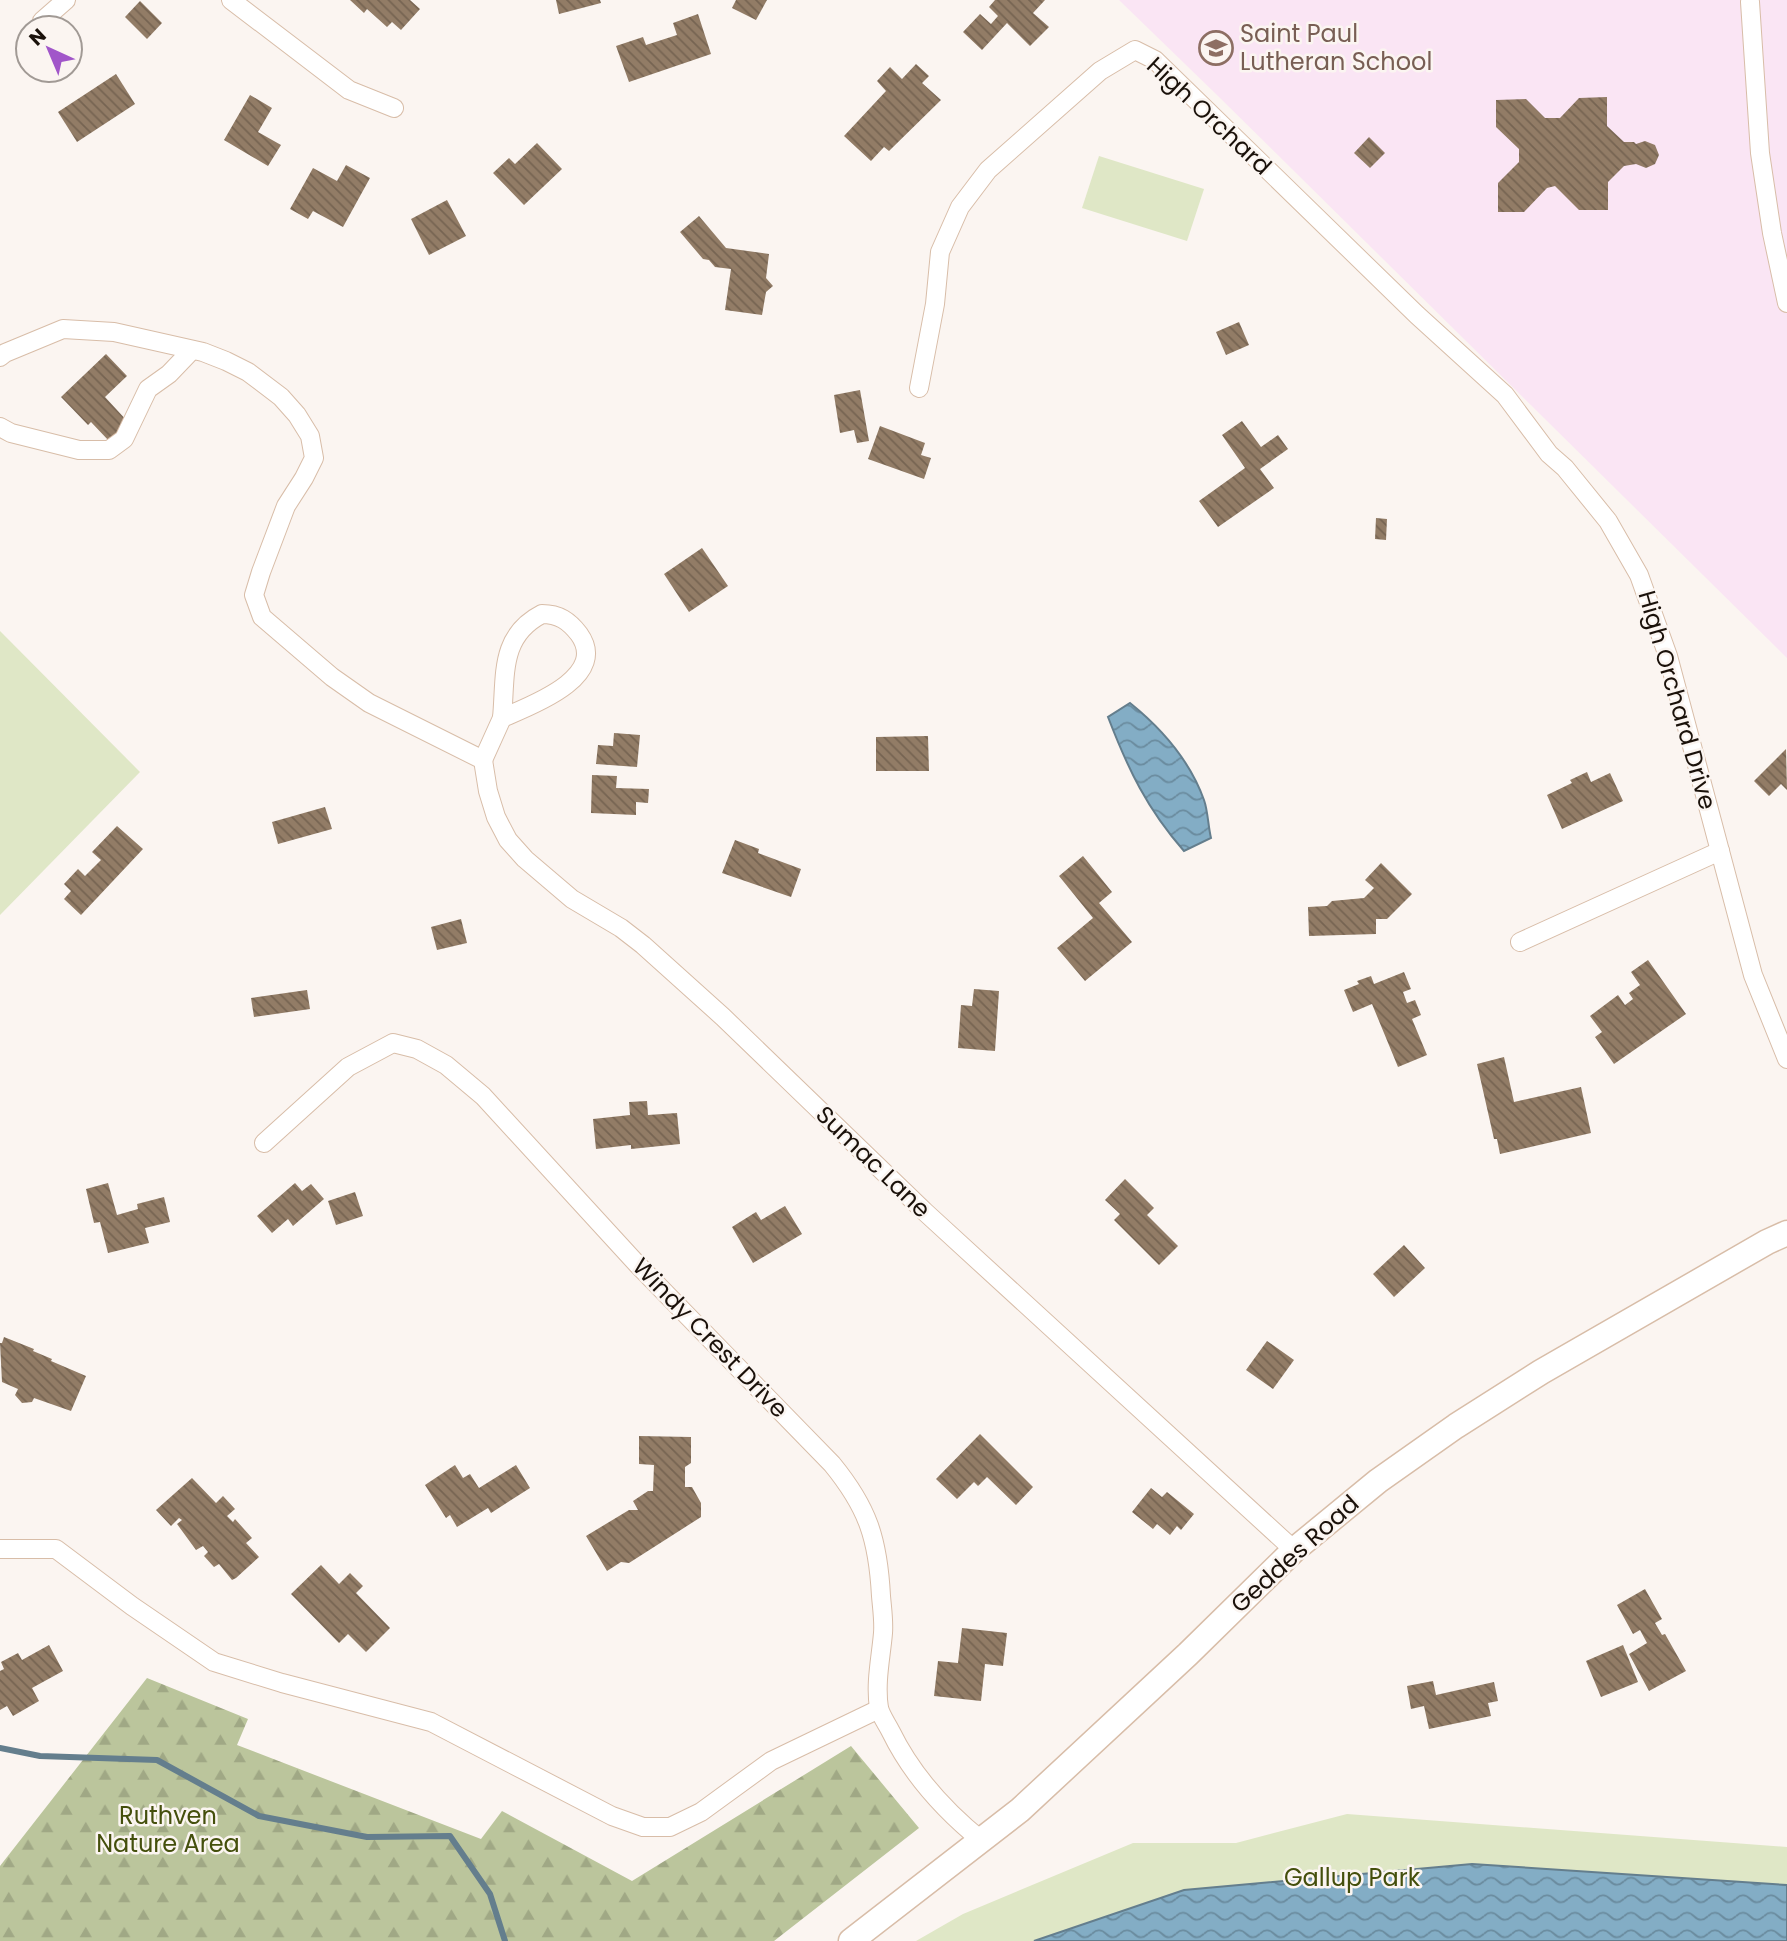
<svg xmlns="http://www.w3.org/2000/svg" width="1787" height="1941" viewBox="0 0 1787 1941" font-family="Poppins,sans-serif">
	<style>
		.education { fill: #fae5f4 }
		.green { fill: #dfe7c6 }
		.forest { fill: url(#forest-firs) }
		.water { fill: url(#water-waves); stroke: #647e8d; stroke-width: 2 }
		.lines { fill: none; stroke-linecap: round; stroke-linejoin: round }
		.stream { stroke: #647e8d; stroke-width: 6 }
		.building { fill: url(#building-back-hatch) }
		.street-casing { stroke: #d8bda8; stroke-width: 20 }
		.secondary-casing { stroke: #d8bda8; stroke-width: 27 }
		.street { stroke: #fff; stroke-width: 18 }
		.secondary { stroke: #fff; stroke-width: 24 }
		.labels { text-anchor: middle; stroke-width: 5; stroke-linejoin: round; paint-order: stroke }
		.education-label { font-size: 24px; fill: #785e54; stroke: #fbf5f1; text-anchor: start }
		.street-label { font-size: 24px; fill: #1a110a; stroke: #fbf5f1 }
		.park-label { font-size: 24px; fill: #444f0c; stroke: #fbf5f1 }
	</style>
	<defs>
		<pattern id="forest-firs" width="22" height="20" patternUnits="userSpaceOnUse" patternTransform="scale(1.75)"><rect width="22" height="20" fill="#bbc59c"/><path d="M5 1l3.5 6h-7zM16 11l3.5 6h-7z" fill="#a0a885"/></pattern>
		<pattern id="water-waves" width="16" height="10" patternUnits="userSpaceOnUse" patternTransform="scale(1.75)"><rect width="16" height="10" fill="#83adc5"/><path d="M0 5q4-4 8 0t8 0" fill="none" stroke="#6a8b9e"/></pattern>
		<pattern id="building-back-hatch" width="6" height="6" patternUnits="userSpaceOnUse" patternTransform="scale(1.75)"><rect width="6" height="6" fill="#927c66"/><path d="M-1 5l2 2M0 0l6 6M5-1l2 2" fill="none" stroke="#766452"/></pattern>
	</defs>
	<rect width="100%" height="100%" fill="#fbf5f1"/>
	<!-- education -->
	<path class="education" d="M 1119,0 L 1787,0 L 1787,658 L 1218,96 Z"/>
	<!-- green -->
	<g class="green">
		<path d="M 1099,156 L 1204,189 L 1187,241 L 1082,208 Z"/>
		<path d="M 0,631 L 140,772 L 0,915 Z"/>
		<path d="M 1347,1814 L 1787,1847 L 1787,1941 L 916,1941 L 963,1914 L 1133,1843 L 1236,1843 Z"/>
	</g>
	<!-- forest -->
	<path class="forest" d="M 147,1678 L 248,1719 L 237,1745 L 481,1839 L 502,1811 L 632,1881 L 851,1746 L 919,1828 L 774,1941 L 0,1941 L 0,1866 Z"/>
	<!-- water -->
	<g class="water">
		<path d="M 1130,703 C 1161,728 1190,761 1204,800 C 1208,811 1208,826 1211,838 L 1184,851 C 1147,809 1128,769 1108,717 Z"/>
		<path d="M 1472,1864 L 1787,1885 L 1787,1941 L 1034,1941 L 1184,1890 Z"/>
	</g>
	<g class="lines">
		<!-- stream -->
		<path class="stream" d="M 0,1748 L 40,1756 L 157,1760 L 259,1816 L 367,1837 L 450,1836 L 490,1894 L 505,1941"/>
	</g>
	<!-- building -->
	<g class="building">
		<path d="M 350,0 L 410,0 L 420,9 L 401,30 L 392,22 L 387,27 L 367,9 L 364,13 Z"/>
		<path d="M 556,0 L 600,0 L 601,3 L 559,14 Z"/>
		<path d="M 736,0 L 767,0 L 756,20 L 732,8 Z"/>
		<path d="M 995,0 L 1045,0 L 1033,13 L 1049,27 L 1030,46 L 1007,23 L 982,50 L 963,32 L 980,14 L 991,24 L 998,16 L 989,7 Z"/>
		<path d="M 140,1 L 162,23 L 147,39 L 125,17 Z"/>
		<path d="M 698,14 L 711,54 L 629,82 L 616,46 L 643,37 L 646,45 L 677,35 L 673,23 Z"/>
		<path d="M 916,64 L 929,76 L 922,83 L 941,100 L 889,151 L 884,147 L 871,161 L 844,136 L 886,91 L 877,81 L 890,67 L 902,79 Z"/>
		<path d="M 116,74 L 135,104 L 77,142 L 58,112 Z"/>
		<path d="M 250,95 L 272,108 L 258,132 L 281,145 L 268,166 L 224,140 Z"/>
		<path d="M 1607,97 L 1607,126 L 1624,142 L 1634,142 L 1636,144 L 1645,141 L 1655,145 L 1659,155 L 1655,164 L 1646,168 L 1636,164 L 1624,166 L 1608,182 L 1608,210 L 1579,210 L 1555,186 L 1547,188 L 1524,212 L 1498,212 L 1498,183 L 1519,162 L 1519,149 L 1496,127 L 1496,100 L 1526,99 L 1545,118 L 1560,118 L 1579,98 Z"/>
		<path d="M 1369,137 L 1385,153 L 1370,168 L 1354,153 Z"/>
		<path d="M 537,143 L 562,169 L 524,205 L 493,173 L 509,158 L 515,164 Z"/>
		<path d="M 346,165 L 370,178 L 343,227 L 313,211 L 308,219 L 290,209 L 313,168 L 337,181 Z"/>
		<path d="M 447,200 L 466,236 L 429,255 L 411,219 Z"/>
		<path d="M 699,216 L 726,248 L 769,254 L 766,278 L 773,286 L 766,292 L 762,315 L 725,310 L 731,269 L 715,267 L 709,260 L 703,259 L 680,232 Z"/>
		<path d="M 1239,322 L 1249,345 L 1226,355 L 1216,332 Z"/>
		<path d="M 106,354 L 127,376 L 105,397 L 129,423 L 109,441 L 91,422 L 88,425 L 61,397 Z"/>
		<path d="M 860,390 L 869,441 L 857,443 L 854,430 L 840,433 L 834,395 Z"/>
		<path d="M 1242,421 L 1261,447 L 1278,435 L 1288,449 L 1260,469 L 1274,488 L 1218,527 L 1199,501 L 1245,468 L 1222,435 Z"/>
		<path d="M 880,426 L 925,443 L 921,455 L 931,458 L 924,479 L 868,459 Z"/>
		<path d="M 1376,518 L 1387,519 L 1386,540 L 1375,539 Z"/>
		<path d="M 702,548 L 728,586 L 689,612 L 664,574 Z"/>
		<path d="M 614,733 L 640,735 L 637,767 L 596,764 L 598,745 L 613,746 Z"/>
		<path d="M 928,736 L 929,771 L 876,771 L 876,737 Z"/>
		<path d="M 1786,749 L 1787,790 L 1781,784 L 1769,796 L 1754,781 Z"/>
		<path d="M 1587,772 L 1591,782 L 1610,773 L 1623,801 L 1562,829 L 1547,795 L 1572,783 L 1570,780 Z"/>
		<path d="M 592,775 L 617,776 L 616,788 L 649,789 L 648,803 L 636,802 L 636,815 L 591,813 Z"/>
		<path d="M 325,807 L 332,829 L 278,844 L 272,822 Z"/>
		<path d="M 117,826 L 143,849 L 81,915 L 64,899 L 71,891 L 64,884 L 78,869 L 85,876 L 101,860 L 92,852 Z"/>
		<path d="M 735,840 L 759,849 L 758,853 L 801,869 L 791,897 L 722,873 Z"/>
		<path d="M 1083,856 L 1112,892 L 1099,903 L 1132,942 L 1085,981 L 1057,948 L 1093,918 L 1059,876 Z"/>
		<path d="M 1381,863 L 1412,894 L 1387,919 L 1376,919 L 1376,934 L 1309,936 L 1308,907 L 1327,906 L 1332,901 L 1364,898 L 1374,888 L 1365,880 Z"/>
		<path d="M 461,919 L 467,943 L 437,950 L 431,927 Z"/>
		<path d="M 1648,960 L 1686,1014 L 1614,1064 L 1595,1037 L 1602,1032 L 1590,1016 L 1618,995 L 1625,1005 L 1633,999 L 1629,993 L 1640,985 L 1631,972 Z"/>
		<path d="M 1404,972 L 1411,989 L 1403,992 L 1407,1003 L 1415,1000 L 1421,1015 L 1412,1019 L 1427,1055 L 1398,1067 L 1372,1004 L 1353,1012 L 1344,990 L 1359,984 L 1357,981 L 1371,976 L 1374,984 Z"/>
		<path d="M 974,989 L 999,991 L 995,1051 L 958,1048 L 961,1005 L 972,1006 Z"/>
		<path d="M 307,990 L 310,1009 L 254,1017 L 251,998 Z"/>
		<path d="M 1504,1057 L 1514,1102 L 1581,1087 L 1591,1133 L 1500,1154 L 1497,1139 L 1494,1139 L 1477,1064 Z"/>
		<path d="M 647,1101 L 648,1115 L 677,1113 L 680,1144 L 631,1149 L 631,1145 L 596,1149 L 593,1119 L 630,1115 L 629,1102 Z"/>
		<path d="M 1125,1179 L 1154,1208 L 1147,1215 L 1178,1246 L 1159,1265 L 1114,1220 L 1120,1214 L 1105,1200 Z"/>
		<path d="M 108,1183 L 117,1215 L 138,1209 L 137,1204 L 164,1197 L 170,1222 L 145,1228 L 149,1243 L 108,1253 L 100,1222 L 94,1223 L 86,1189 Z"/>
		<path d="M 295,1183 L 302,1191 L 311,1184 L 324,1199 L 293,1226 L 288,1219 L 272,1233 L 257,1216 Z"/>
		<path d="M 355,1192 L 363,1216 L 336,1225 L 328,1201 Z"/>
		<path d="M 785,1206 L 802,1234 L 753,1263 L 732,1227 L 756,1212 L 761,1220 Z"/>
		<path d="M 1404,1245 L 1425,1268 L 1394,1297 L 1373,1274 Z"/>
		<path d="M 4,1337 L 34,1349 L 33,1351 L 52,1359 L 51,1361 L 86,1376 L 71,1411 L 34,1398 L 32,1402 L 22,1403 L 15,1395 L 18,1389 L 2,1382 L 0,1343 L 2,1343 Z"/>
		<path d="M 1267,1341 L 1294,1360 L 1273,1389 L 1246,1370 Z"/>
		<path d="M 980,1434 L 1033,1487 L 1016,1505 L 987,1477 L 978,1486 L 974,1482 L 957,1499 L 936,1479 Z"/>
		<path d="M 639,1436 L 691,1437 L 691,1463 L 685,1467 L 685,1487 L 692,1487 L 701,1503 L 701,1517 L 629,1563 L 621,1562 L 607,1571 L 586,1536 L 629,1510 L 638,1510 L 633,1501 L 648,1491 L 653,1491 L 654,1465 L 639,1464 Z"/>
		<path d="M 455,1465 L 463,1478 L 470,1474 L 479,1488 L 516,1465 L 530,1488 L 491,1513 L 488,1508 L 457,1527 L 450,1515 L 446,1518 L 425,1485 Z"/>
		<path d="M 192,1478 L 216,1503 L 223,1496 L 235,1509 L 227,1516 L 233,1522 L 235,1519 L 252,1538 L 246,1543 L 259,1557 L 236,1578 L 232,1580 L 219,1564 L 214,1567 L 204,1556 L 208,1552 L 203,1546 L 196,1550 L 177,1524 L 182,1520 L 179,1518 L 171,1526 L 156,1510 Z"/>
		<path d="M 1151,1488 L 1162,1497 L 1167,1492 L 1194,1514 L 1181,1530 L 1177,1526 L 1170,1535 L 1157,1524 L 1153,1529 L 1132,1512 Z"/>
		<path d="M 321,1565 L 339,1584 L 350,1573 L 363,1586 L 356,1593 L 390,1628 L 366,1652 L 348,1634 L 339,1643 L 291,1594 Z"/>
		<path d="M 1645,1589 L 1662,1619 L 1655,1623 L 1662,1635 L 1665,1634 L 1686,1671 L 1649,1691 L 1629,1654 L 1647,1643 L 1640,1630 L 1633,1634 L 1617,1605 Z"/>
		<path d="M 962,1628 L 1007,1633 L 1003,1666 L 985,1664 L 981,1701 L 934,1696 L 938,1661 L 958,1663 Z"/>
		<path d="M 49,1645 L 63,1671 L 32,1688 L 39,1701 L 13,1716 L 7,1706 L 0,1710 L 0,1671 L 4,1669 L 1,1662 L 18,1653 L 22,1660 Z"/>
		<path d="M 1623,1645 L 1638,1682 L 1601,1697 L 1586,1661 Z"/>
		<path d="M 1433,1681 L 1436,1695 L 1494,1682 L 1498,1701 L 1488,1703 L 1491,1716 L 1429,1729 L 1424,1706 L 1411,1709 L 1407,1686 Z"/>
	</g>
	<g class="lines">
		<!-- street casing -->
		<g class="street-casing">
			<g id="street">
				<path d="M 231,0 L 349,90 L 394,108"/>
				<path d="M 1750,2 L 1760,153 L 1772,233 L 1787,303"/>
				<path d="M 42,21 L 66,0"/>
				<path d="M 0,357 L 5,353 L 63,329 L 114,332 L 203,352 L 226,361 L 248,372 L 281,397 L 297,415 L 310,436 L 314,458 L 304,478 L 286,506 L 261,572 L 254,595 L 262,617 L 332,677 L 369,703 L 483,760 L 488,791 L 496,817 L 508,840 L 525,859 L 572,899 L 621,928 L 643,945 L 723,1017 L 924,1211 L 1294,1550"/>
				<path d="M 919,388 L 935,304 L 940,252 L 960,207 L 988,170 L 1100,71 L 1135,50 L 1155,60 L 1417,315 L 1505,395 L 1549,454 L 1565,468 L 1608,521 L 1639,575 L 1668,656 L 1753,975 L 1787,1059"/>
				<path d="M 0,427 L 11,433 L 79,450 L 109,450 L 124,439 L 148,389 L 169,374 L 192,350"/>
				<path d="M 542,614 C 559,614 569,621 579,634 C 610,677 530,706 502,718 C 506,676 499,636 542,614 Z"/>
				<path d="M 483,760 L 502,718"/>
				<path d="M 1520,942 L 1720,851"/>
				<path d="M 264,1143 L 348,1067 L 393,1043 L 417,1049 L 446,1065 L 483,1096 L 637,1264 L 832,1464 C 868,1508 878,1539 881,1596 C 882,1608 884,1621 883,1633 C 881,1657 875,1683 879,1708 C 881,1716 887,1724 891,1732 C 912,1775 945,1811 982,1841"/>
				<path d="M 0,1549 L 56,1549 L 132,1606 L 214,1662 L 282,1683 L 431,1722 L 612,1816 L 643,1827 L 670,1827 L 701,1812 L 771,1761 L 879,1709"/>
			</g>
		</g>
		<!-- secondary casing -->
		<g class="secondary-casing">
			<path id="secondary" d="M 851,1941 L 1020,1810 L 1188,1654 L 1294,1550 L 1378,1481 L 1456,1426 L 1541,1372 L 1767,1242 L 1787,1233"/>
		</g>
		<!-- street -->
		<use href="#street" class="street"/>
		<!-- secondary -->
		<use href="#secondary" class="secondary"/>
	</g>
	<!-- icons -->
	<defs>
		<g id="school-ring" transform="scale(1.75)"><circle r="9.5" fill="#fbf5f1" stroke="#8d6e63" stroke-width="1.5"/><path d="M0-5L7-2L0 1L-7-2ZM-4 1L0 2.5L4 1V4Q0 6-4 4Z" fill="#8d6e63"/></g>
	</defs>
	<g fill-rule="evenodd">
		<use href="#school-ring" x="1216" y="48"/>
	</g>
	<g class="labels">
		<!-- education labels -->
		<g class="education-label">
			<text x="1240" y="42">Saint Paul<tspan x="1240" dy="28">Lutheran School</tspan></text>
		</g>
		<!-- street labels -->
		<g class="street-label">
			<text transform="translate(1209 116) rotate(43)" y="8">High Orchard</text>
			<text transform="translate(1677 700) rotate(74)" y="8">High Orchard Drive</text>
			<text transform="translate(873 1162) rotate(44)" y="8">Sumac Lane</text>
			<text transform="translate(710 1338) rotate(46)" y="8">Windy Crest Drive</text>
			<text transform="translate(1295 1554) rotate(-42)" y="8">Geddes Road</text>
		</g>
		<!-- park labels -->
		<g class="park-label">
			<text x="168" y="1824">Ruthven<tspan x="168" dy="28">Nature Area</tspan></text>
			<text x="1352" y="1886">Gallup Park</text>
		</g>
	</g>
	<!-- north arrow -->
	<g transform="translate(49 49) rotate(316)"><circle r="33" fill="#fbf5f1" stroke="#a19a95" stroke-width="2"/>
	<path d="M0-5L12 26L0 18L-12 26Z" fill="#a156c9"/>
	<text y="-10" font-size="19" font-weight="bold" text-anchor="middle" fill="#1a110a">N</text>
	</g>
</svg>
